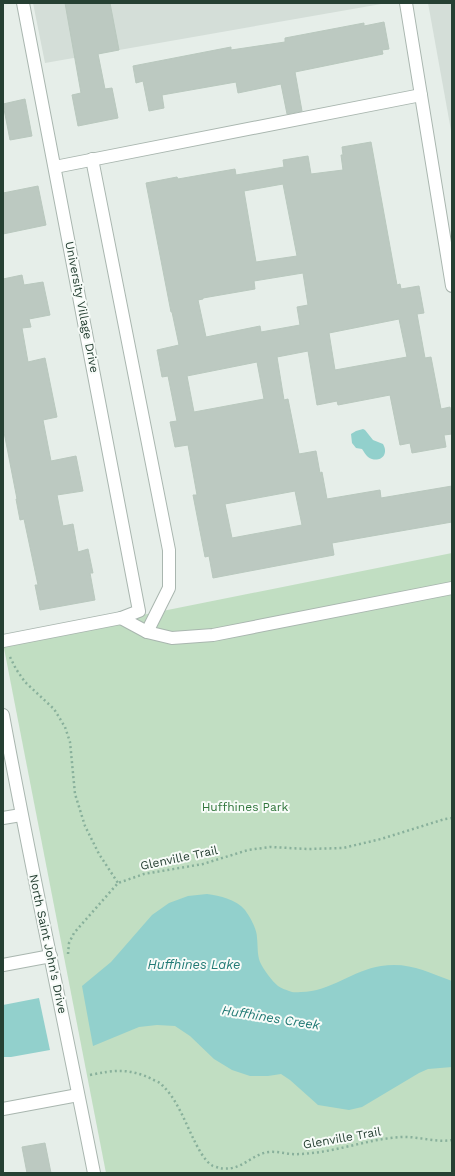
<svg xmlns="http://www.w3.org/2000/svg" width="455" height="1176" viewBox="0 0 455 1176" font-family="'Work Sans',sans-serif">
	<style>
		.built { fill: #d4ded8 }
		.green { fill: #c1dec2 }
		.water { fill: #92d0cc }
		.building { fill: #bcc9c1; stroke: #b9c8be; fill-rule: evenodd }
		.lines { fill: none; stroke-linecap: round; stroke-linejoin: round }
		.lane-casing { stroke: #a9b6af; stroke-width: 14 }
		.street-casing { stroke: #a9b6af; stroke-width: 14 }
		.path { stroke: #88b09b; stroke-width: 2.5; stroke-dasharray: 2 3; stroke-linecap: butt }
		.lane { stroke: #fff; stroke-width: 12 }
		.street { stroke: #fff; stroke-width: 12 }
		.labels { text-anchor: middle; stroke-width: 4; stroke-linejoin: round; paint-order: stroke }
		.street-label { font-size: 12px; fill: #264033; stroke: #f7fbf8 }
		.park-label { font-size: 12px; fill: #31763c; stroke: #f7fbf8 }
		.water-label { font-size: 13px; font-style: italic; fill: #217a75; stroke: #f7fbf8 }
	</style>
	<rect width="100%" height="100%" fill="#e6eee9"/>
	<!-- built -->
	<g class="built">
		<path d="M 33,3 L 387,3 L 45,63 Z"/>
		<path d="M 428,3 L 452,3 L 452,136 Z"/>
	</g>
	<!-- green -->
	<path class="green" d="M 452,553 L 452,1173 L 106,1173 L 3,643 Z"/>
	<!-- water -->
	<g class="water">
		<path d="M 363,429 L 365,430 L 373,440 L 383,444 C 390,456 378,464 368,457 C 365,454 364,452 362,449 L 356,448 L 352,443 L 351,434 L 356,431 Z"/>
		<path d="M 207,894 C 220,896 236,899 245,910 C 250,917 257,929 257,938 C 258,946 257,954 260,962 C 263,969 272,981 278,986 C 281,988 286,990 289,991 C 293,993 297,992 301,992 C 330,992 353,970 381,966 C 410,962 426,972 452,981 L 452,1067 L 428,1069 L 419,1073 L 362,1107 L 349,1110 L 318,1105 L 290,1080 L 281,1074 L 268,1076 L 250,1076 L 232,1070 L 214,1059 L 190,1036 L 175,1026 L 157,1025 L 139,1027 L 93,1046 L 82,986 L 111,962 L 152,915 L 169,903 L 188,896 Z"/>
		<path d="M 39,998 L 50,1050 L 11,1057 L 3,1057 L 3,1005 Z"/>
	</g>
	<!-- building -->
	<g class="building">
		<path d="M 65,3 L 110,3 L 119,50 L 98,54 L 105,89 L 112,88 L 118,118 L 78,126 L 72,95 L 81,93 Z"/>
		<path d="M 384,22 L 389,49 L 382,50 L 383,54 L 295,72 L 302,111 L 287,114 L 281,84 L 238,93 L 236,82 L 162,95 L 164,108 L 149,111 L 143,81 L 136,83 L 133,66 L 231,47 L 231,50 L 285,42 L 285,38 L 364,23 L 364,26 Z"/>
		<path d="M 25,99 L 32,136 L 10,140 L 3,104 Z"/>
		<path d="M 371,142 L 397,285 L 400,284 L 401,289 L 419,286 L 424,313 L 417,314 L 425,358 L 431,357 L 441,409 L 450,407 L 452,416 L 452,434 L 444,435 L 446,447 L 412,453 L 410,443 L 400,445 L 390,395 L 338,405 L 337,401 L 317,405 L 308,351 L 277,357 L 284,400 L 288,399 L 299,454 L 316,451 L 320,473 L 322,472 L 327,499 L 380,490 L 381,498 L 452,486 L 452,522 L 332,543 L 334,555 L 213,578 L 209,556 L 205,557 L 193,495 L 197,495 L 188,445 L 175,447 L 170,422 L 177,421 L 168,376 L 162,377 L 157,350 L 179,345 L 172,312 L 171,312 L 146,183 L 177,177 L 178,179 L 235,169 L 236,175 L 284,167 L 283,160 L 308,156 L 311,174 L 343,170 L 341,155 L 343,155 L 342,147 ZM 283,184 L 297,256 L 256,262 L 244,191 ZM 303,273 L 308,305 L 297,307 L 300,325 L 261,332 L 260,326 L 206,337 L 198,300 L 203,299 L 203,298 L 255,289 L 254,281 ZM 399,319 L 407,357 L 335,370 L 329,333 ZM 257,362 L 264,399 L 194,412 L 187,376 ZM 295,491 L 302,525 L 232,538 L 225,504 Z"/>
		<path d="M 38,186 L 46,225 L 3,234 L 3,193 Z"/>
		<path d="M 22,275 L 24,285 L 43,282 L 50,315 L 29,319 L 31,327 L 22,328 L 28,362 L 45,358 L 57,417 L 43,420 L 51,461 L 76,456 L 83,491 L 57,495 L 63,526 L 73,524 L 78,552 L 88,549 L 93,573 L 90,573 L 95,600 L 40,610 L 35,585 L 38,585 L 24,519 L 20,520 L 16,499 L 17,499 L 3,427 L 3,279 Z"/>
		<path d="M 45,1143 L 51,1173 L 27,1173 L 22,1147 Z"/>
	</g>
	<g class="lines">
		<!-- lane casing -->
		<g class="lane-casing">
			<g id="lane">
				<path d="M 406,3 L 452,286"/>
				<path d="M 92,159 L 169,550 L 169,588 L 147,632"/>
				<path d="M 55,167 L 421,95"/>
				<path d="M 121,618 L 147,632 L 172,638 L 213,635 L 452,588"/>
				<path d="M 3,965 L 51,956"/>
				<path d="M 3,1109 L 78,1095"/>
			</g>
		</g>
		<!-- street casing -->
		<g class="street-casing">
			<g id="street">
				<path d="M 3,641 L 121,618 L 139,611 L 23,3"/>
				<path d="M 3,715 C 31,868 64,1020 94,1173"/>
				<path d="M 3,818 L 21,815"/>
			</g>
		</g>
		<!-- path -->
		<g class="path">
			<path d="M 10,657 L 16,669 L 25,682 L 54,709 L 65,727 L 70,742 L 75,794 L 85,826 L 99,854 L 118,883"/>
			<path d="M 68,954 L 69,943 L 74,933 L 118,883 L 144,874 L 203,864 L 248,850 L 270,847 L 308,849 L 343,848 L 381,839 L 445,819 L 452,818"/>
			<path d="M 90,1075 C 114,1070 129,1068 152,1079 C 155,1081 160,1082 162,1085 C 177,1099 185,1122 194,1140 C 198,1148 205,1162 213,1166 C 240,1176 249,1154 269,1152 C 279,1151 289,1155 299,1154 C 334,1153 367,1139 401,1137 C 418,1136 435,1143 452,1140"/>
		</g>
		<!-- lane -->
		<use href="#lane" class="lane"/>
		<!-- street -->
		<use href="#street" class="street"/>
	</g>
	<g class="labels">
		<!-- street labels -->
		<g class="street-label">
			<text transform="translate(82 307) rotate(79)" y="4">University Village Drive</text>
			<text transform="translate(179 858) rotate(-12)" y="4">Glenville Trail</text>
			<text transform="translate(48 944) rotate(78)" y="4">North Saint John's Drive</text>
			<text transform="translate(342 1138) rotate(-10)" y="4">Glenville Trail</text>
		</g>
		<!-- park labels -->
		<g class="park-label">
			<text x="245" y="811">Huffhines Park</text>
		</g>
		<!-- water labels -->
		<g class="water-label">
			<text x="194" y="969">Huffhines Lake</text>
			<text transform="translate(271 1017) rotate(9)" y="5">Huffhines Creek</text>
		</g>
	</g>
	<!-- border -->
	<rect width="455" height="1176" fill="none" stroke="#264033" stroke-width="8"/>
</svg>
